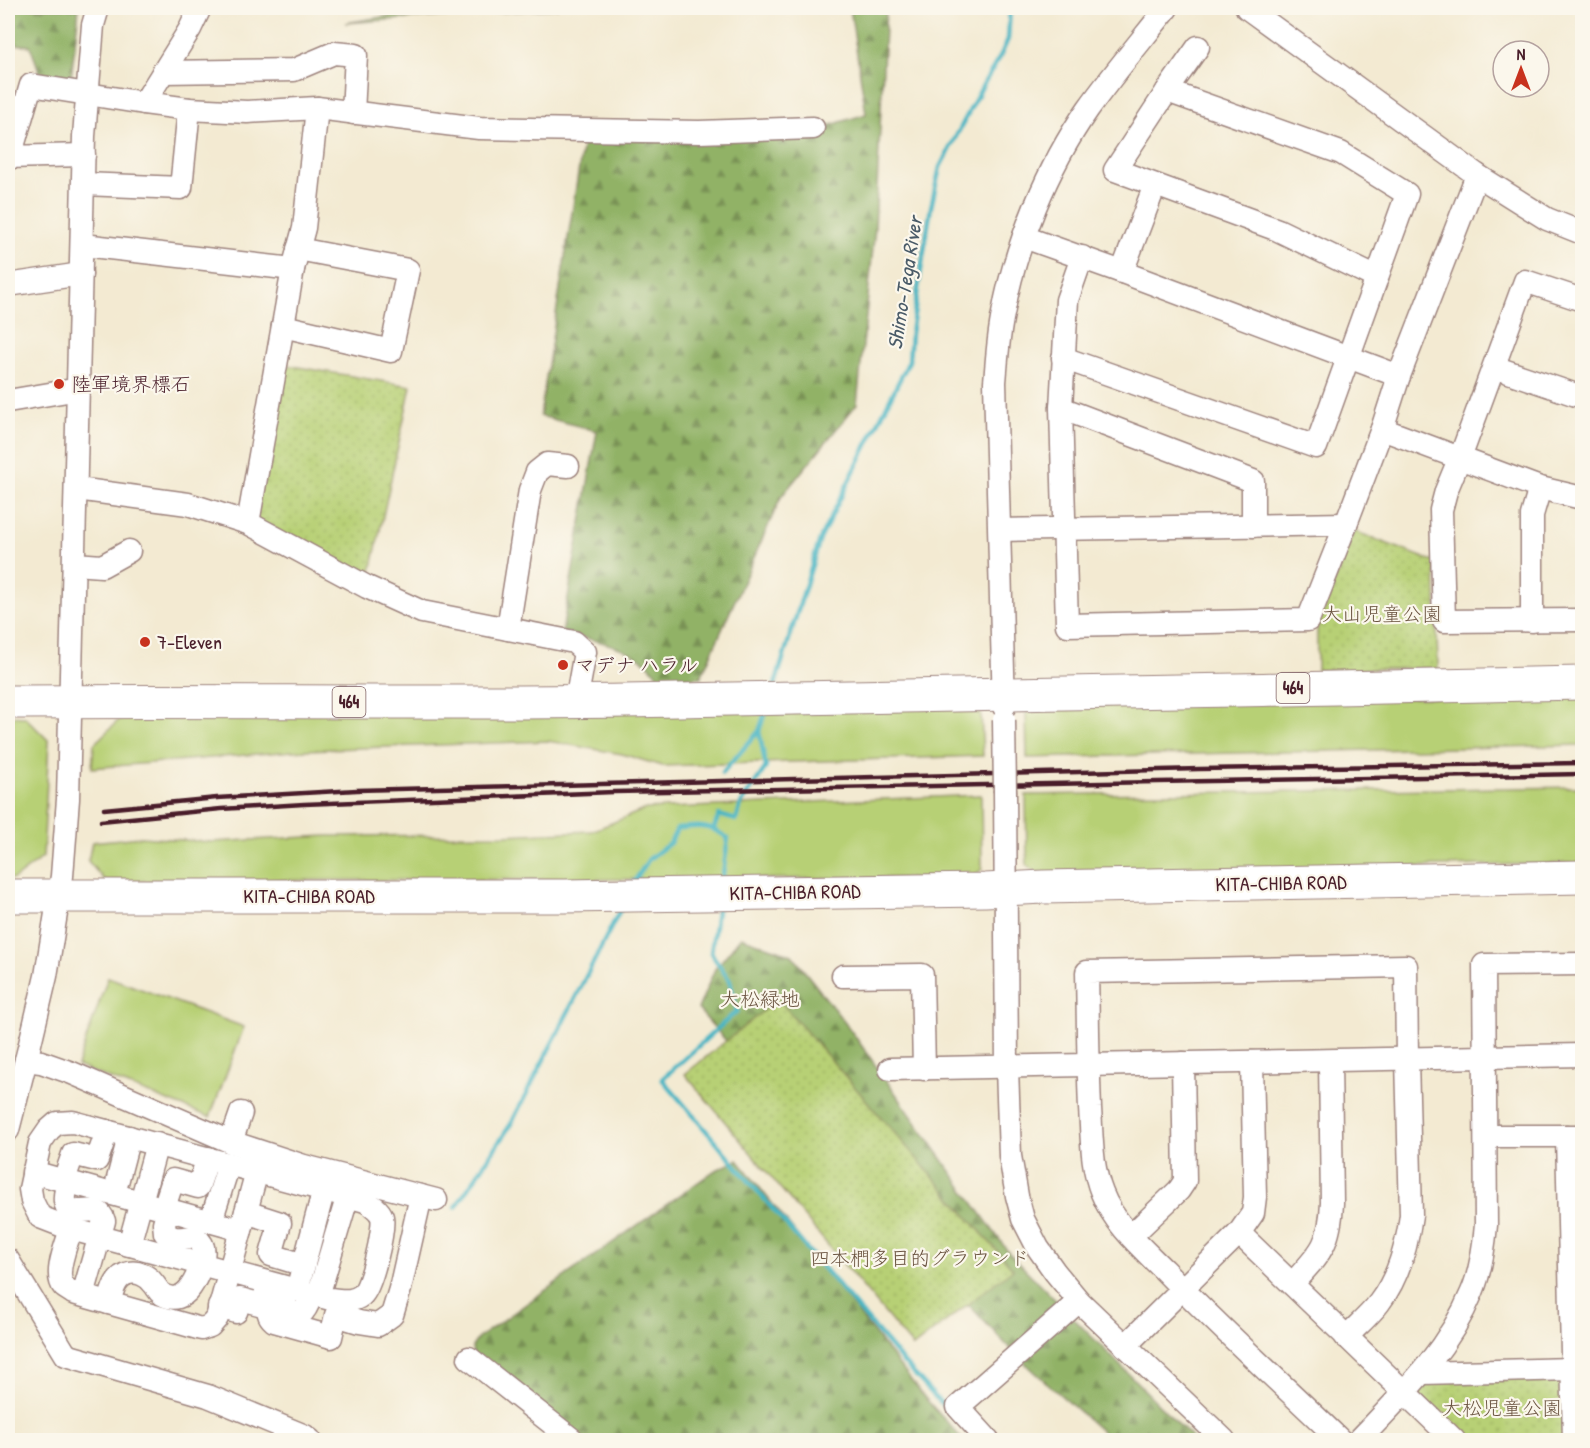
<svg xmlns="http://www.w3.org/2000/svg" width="1590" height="1448" viewBox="0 0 1590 1448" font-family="'Patrick Hand','Klee One',sans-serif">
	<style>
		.grass { fill: #b7d075; stroke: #807850; stroke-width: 1.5 }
		.forest { fill: url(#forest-firs); stroke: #6e6848; stroke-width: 1.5 }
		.park { fill: url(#park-dots); stroke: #807850; stroke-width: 1.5 }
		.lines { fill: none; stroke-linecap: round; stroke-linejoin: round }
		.stream { stroke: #49b6c4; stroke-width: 4.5 }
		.minor-casing { stroke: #9e847e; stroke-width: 25 }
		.highway-casing { stroke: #9e847e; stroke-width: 35 }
		.minor { stroke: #fff; stroke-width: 22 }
		.highway { stroke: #fff; stroke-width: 33 }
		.rail { stroke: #4a1f2b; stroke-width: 4.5 }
		.minor-bridge-casing { stroke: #9e847e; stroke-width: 25; stroke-linecap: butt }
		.minor-bridge { stroke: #fff; stroke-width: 22 }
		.poi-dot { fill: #c8321e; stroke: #fbf7ec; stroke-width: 2 }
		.labels { text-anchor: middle; stroke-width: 4.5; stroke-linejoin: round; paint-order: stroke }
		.shield { fill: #fbf7ec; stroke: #7f6065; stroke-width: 1.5 }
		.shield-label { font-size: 18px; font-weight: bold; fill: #4a1f2b }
		.poi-label { font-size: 20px; fill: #4a1f2b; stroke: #fbf7ec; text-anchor: start }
		.park-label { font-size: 20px; fill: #6b5441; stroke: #fbf7ec }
		.street-label { font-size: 20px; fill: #4a1f2b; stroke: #fbf7ec }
		.water-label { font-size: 21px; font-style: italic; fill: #4a5b68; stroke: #fbf7ec }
	</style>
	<defs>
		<pattern id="forest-firs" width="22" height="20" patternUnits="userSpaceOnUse" patternTransform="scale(1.5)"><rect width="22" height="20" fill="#91b266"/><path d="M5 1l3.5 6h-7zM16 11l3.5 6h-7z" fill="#789054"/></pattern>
		<pattern id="park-dots" width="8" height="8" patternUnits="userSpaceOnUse" patternTransform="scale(1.5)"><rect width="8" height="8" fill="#b7d075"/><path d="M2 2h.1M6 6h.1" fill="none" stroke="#9fb265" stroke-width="1.8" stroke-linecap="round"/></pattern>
	</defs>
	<rect width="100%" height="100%" fill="#fbf7ec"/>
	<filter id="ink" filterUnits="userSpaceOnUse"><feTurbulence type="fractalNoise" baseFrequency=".0167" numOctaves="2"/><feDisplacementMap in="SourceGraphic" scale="12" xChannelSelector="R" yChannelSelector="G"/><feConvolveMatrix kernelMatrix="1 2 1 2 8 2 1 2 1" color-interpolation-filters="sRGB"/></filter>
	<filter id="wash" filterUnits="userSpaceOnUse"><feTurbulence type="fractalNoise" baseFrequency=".008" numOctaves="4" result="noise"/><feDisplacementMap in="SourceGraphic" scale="24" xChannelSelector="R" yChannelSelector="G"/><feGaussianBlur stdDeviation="1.35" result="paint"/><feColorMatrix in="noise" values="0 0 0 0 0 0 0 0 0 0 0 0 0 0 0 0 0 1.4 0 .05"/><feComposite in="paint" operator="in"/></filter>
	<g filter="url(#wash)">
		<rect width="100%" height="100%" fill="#f3ead2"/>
		<!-- grass -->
		<g class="grass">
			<path d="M 1582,695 L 1582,745 L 1027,758 L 1026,714 L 1034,706 Z"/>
			<path d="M 971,706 L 981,713 L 983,756 L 662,766 L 622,754 L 548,741 L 305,750 L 92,768 L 94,744 L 126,713 Z"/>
			<path d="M 8,716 L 25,717 L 49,741 L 43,857 L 14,879 L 8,879 Z"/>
			<path d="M 1582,787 L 1582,863 L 1039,875 L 1027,865 L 1026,795 Z"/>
			<path d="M 981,795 L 982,869 L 972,878 L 105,881 L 88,861 L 92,842 L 141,837 L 212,842 L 327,836 L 504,835 L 592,831 L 646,809 Z"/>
			<path d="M 108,977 L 244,1027 L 210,1117 L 77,1066 Z"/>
		</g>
		<!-- forest -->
		<g class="forest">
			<path d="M 8,8 L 79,8 L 70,87 L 43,81 L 30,46 L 8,43 Z"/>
			<path d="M 435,8 L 558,8 L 345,23 Z"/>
			<path d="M 850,8 L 886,8 L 875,228 L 857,404 L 781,497 L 701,677 L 659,679 C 644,647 593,641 562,632 L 597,431 L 540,416 L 584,136 L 812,131 L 866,114 Z"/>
			<path d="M 741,937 L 792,955 L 849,1028 L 1009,1253 L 1194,1440 L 1111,1440 L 1018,1357 L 827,1155 L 698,1009 L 715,969 Z"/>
			<path d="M 738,1160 L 925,1398 L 963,1440 L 574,1440 L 473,1355 L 472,1347 L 478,1338 L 714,1171 Z"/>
		</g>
		<!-- park -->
		<g class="park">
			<path d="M 280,364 L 411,386 L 369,581 L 254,523 Z"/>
			<path d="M 1354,531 L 1435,562 L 1438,668 L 1317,670 L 1317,628 Z"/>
			<path d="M 778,999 L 1013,1269 L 913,1347 L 685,1074 Z"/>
			<path d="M 1561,1374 L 1566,1440 L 1466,1440 L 1419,1396 L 1419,1391 L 1432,1376 Z"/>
		</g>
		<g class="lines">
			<!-- stream -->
			<g class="stream">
				<path d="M 774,688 L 820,539 L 909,361 L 911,333 L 931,207 L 940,167 L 984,83 L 1000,57 L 1008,39 L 1010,8"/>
				<path d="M 722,773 L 759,731 L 766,710"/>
				<path d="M 714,828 L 719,815 L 736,820 L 741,804 L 766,767 L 759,731"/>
				<path d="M 634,882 L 649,859 L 670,843 L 677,829 C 699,825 709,825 728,838 L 722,881"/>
				<path d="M 718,904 L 711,953 L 730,981 L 737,1011 L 662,1079 L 905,1364 L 951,1414"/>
				<path d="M 456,1207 L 511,1124 L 621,908"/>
			</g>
		</g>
	</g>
	<g filter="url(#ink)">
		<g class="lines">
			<!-- minor casing -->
			<g class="minor-casing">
				<g id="minor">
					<path d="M 1247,8 L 1477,175 L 1547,219 L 1582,233"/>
					<path d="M 1198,47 L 1167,91 L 1115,170 L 1278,230 L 1377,278"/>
					<path d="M 163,72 L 294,70 L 334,53 L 356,55 L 353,113"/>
					<path d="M 144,103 L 190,29 L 200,8"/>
					<path d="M 15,156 L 14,143 L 31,85 L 144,103 L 189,109 L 247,112 L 317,108 L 479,128 L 699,132 L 813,128"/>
					<path d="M 8,157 L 84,155"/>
					<path d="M 84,184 L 181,188 L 189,109"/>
					<path d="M 1024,237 L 1122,272 L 1399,376"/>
					<path d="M 83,245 L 293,269"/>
					<path d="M 1082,257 L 1067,300 L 1061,408 L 1067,625 L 1308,620 L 1346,524 L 1382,429 L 1399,376 L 1477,175"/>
					<path d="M 1122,272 L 1155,185"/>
					<path d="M 8,285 L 81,274"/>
					<path d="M 1582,300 L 1525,281 L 1463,450 L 1446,491 L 1441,510 L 1444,621 L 1582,620"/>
					<path d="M 283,326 L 391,351 L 408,270 L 298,249"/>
					<path d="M 1063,358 L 1316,447 L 1407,194 L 1341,153 L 1167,91"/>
					<path d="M 1494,367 L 1582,397"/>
					<path d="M 8,401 L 79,389"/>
					<path d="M 1061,408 L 1253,481 L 1253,526"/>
					<path d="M 1382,429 L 1540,488 L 1582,498"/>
					<path d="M 77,489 L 188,504 L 248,523 L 367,587 L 422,612 L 574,642 L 585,652 L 576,702"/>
					<path d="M 248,523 L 293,269 L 304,228 L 317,108"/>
					<path d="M 1000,530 L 1346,524"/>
					<path d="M 75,564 L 102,566 L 129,551"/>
					<path d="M 1532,621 L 1532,515 L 1540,488"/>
					<path d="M 508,629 L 530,490 L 537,472 L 547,464 L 568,466"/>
					<path d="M 1004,707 L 995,382 C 997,360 998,337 1003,314 C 1015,246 1048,166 1088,109 C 1113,74 1141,41 1167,8"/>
					<path d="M 1005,792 L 1007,1067 L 1010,1156 L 1017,1196 L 1023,1219 L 1038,1248 L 1055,1272 L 1079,1301 L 1224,1440"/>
					<path d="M 843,976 L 922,975 L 924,1069"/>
					<path d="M 26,1060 L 41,1062 L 72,1073 L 231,1142 L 304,1166 L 436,1200"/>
					<path d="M 890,1069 L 1582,1055"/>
					<path d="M 73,1122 L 365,1201 C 372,1205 379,1209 382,1217 C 385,1229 371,1288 362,1295 C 352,1303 342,1300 330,1299 L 71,1229 L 40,1217 L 32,1201 L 30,1189 L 40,1143 L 49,1130 L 57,1123 Z"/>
					<path d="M 8,1130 L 29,1048 L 46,976 L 62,876 L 68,799 L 84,136 L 93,25 L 98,8"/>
					<path d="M 1486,1136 L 1581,1136"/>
					<path d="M 1567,1136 L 1574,1440"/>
					<path d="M 231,1142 L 241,1113"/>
					<path d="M 33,1172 L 241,1230"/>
					<path d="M 64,1180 L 73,1154 L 97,1160 L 107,1131"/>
					<path d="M 69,1181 C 64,1193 60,1213 79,1211 C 90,1211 100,1207 104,1221 L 83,1295"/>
					<path d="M 114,1194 L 129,1137"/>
					<path d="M 164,1208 L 173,1180 L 198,1187 L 208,1158"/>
					<path d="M 246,1212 L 280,1223 L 271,1255 L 304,1265"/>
					<path d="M 211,1221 L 229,1164"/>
					<path d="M 71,1229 C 67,1244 53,1274 64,1287 C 65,1288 72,1292 73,1293 L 201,1329 L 210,1326 L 217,1318 L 257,1171"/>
					<path d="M 1239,1233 L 1454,1440"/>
					<path d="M 1131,1236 L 1179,1190 L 1185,1181 L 1183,1063"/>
					<path d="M 129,1245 L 157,1144"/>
					<path d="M 8,1260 L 66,1355 L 208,1396 L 305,1436 L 310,1440"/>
					<path d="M 1292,1284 C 1320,1253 1330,1246 1332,1203 L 1330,1061"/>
					<path d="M 297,1290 L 324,1189"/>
					<path d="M 312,1294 C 306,1311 298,1326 285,1304 C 271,1297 262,1311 274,1321 L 331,1337 L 336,1315 L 359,1322 L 378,1325 L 392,1315 L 400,1289 L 421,1196"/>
					<path d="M 318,1296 L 348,1195"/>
					<path d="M 109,1303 C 112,1292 115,1276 129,1273 C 138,1271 148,1276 153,1283 C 157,1287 158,1291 162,1294 C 187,1309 199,1274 203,1257 C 205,1248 202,1242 195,1237 C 182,1237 176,1242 165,1233 L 164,1223 L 168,1209"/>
					<path d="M 219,1307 L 236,1312 L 240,1299 L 263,1305 L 268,1283"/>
					<path d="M 1125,1346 L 1239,1233 L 1253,1213 L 1255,1197 L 1252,1062"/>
					<path d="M 469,1358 L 573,1440"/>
					<path d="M 1423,1373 L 1572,1369"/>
					<path d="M 988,1440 L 958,1407 L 1079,1301"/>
					<path d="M 1340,1440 C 1282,1384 1221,1329 1164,1270 C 1142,1248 1114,1224 1102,1193 C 1091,1166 1092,1137 1090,1108 C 1088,1063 1088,1017 1087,972 L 1406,966 L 1407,1059 L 1411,1215 C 1407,1246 1399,1277 1379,1303 C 1370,1315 1357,1326 1346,1337"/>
					<path d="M 1359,1440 C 1402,1395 1448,1351 1472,1292 C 1481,1271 1484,1248 1486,1225 L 1484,965 L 1582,964"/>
				</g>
			</g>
			<!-- highway casing -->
			<g class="highway-casing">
				<g id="highway">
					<path d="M 8,702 C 213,700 419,704 625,701 C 944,697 1263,689 1582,683"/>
					<path d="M 8,896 L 564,896 L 985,890 L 1043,887 L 1582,877"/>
				</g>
			</g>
			<!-- minor -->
			<use href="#minor" class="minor"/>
			<!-- highway -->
			<use href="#highway" class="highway"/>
			<!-- rail -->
			<g class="rail">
				<path d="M 104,809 L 217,798 L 357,790 L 1199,769 L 1582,763"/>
				<path d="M 101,821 L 221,809 L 304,804 L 614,792 L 1582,774"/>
			</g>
			<!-- minor-bridge casing -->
			<g class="minor-bridge-casing">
				<path id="minor-bridge" d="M 1004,720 L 1005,792"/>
			</g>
			<!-- minor-bridge -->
			<use href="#minor-bridge" class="minor-bridge"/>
		</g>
	</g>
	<!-- markers -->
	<g class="poi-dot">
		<circle cx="59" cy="384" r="6"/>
		<circle cx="145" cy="642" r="6"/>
		<circle cx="563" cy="665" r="6"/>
	</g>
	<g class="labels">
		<!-- shield labels -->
		<g class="shield">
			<rect x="1276.5" y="673" width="33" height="30" rx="4.5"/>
			<rect x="332.5" y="687" width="33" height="30" rx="4.5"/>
		</g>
		<g class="shield-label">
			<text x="1293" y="694">464</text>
			<text x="349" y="708">464</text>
		</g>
		<!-- poi labels -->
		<g class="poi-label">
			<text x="71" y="391">陸軍境界標石</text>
			<text x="157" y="649">7-Eleven</text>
			<text x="575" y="672">マデナ ハラル</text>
		</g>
		<!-- park labels -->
		<g class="park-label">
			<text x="1382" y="621">大山児童公園</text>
			<text x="760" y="1006">大松緑地</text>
			<text x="920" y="1265">四本椚多目的グラウンド</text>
			<text x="1502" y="1415">大松児童公園</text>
		</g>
		<!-- street labels -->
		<g class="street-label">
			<text transform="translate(1281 883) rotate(-1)" y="7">KITA-CHIBA ROAD</text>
			<text transform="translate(795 892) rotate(-1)" y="7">KITA-CHIBA ROAD</text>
			<text x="309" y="903">KITA-CHIBA ROAD</text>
		</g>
		<!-- water labels -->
		<g class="water-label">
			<text transform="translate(905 283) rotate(-81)" y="7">Shimo-Tega River</text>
		</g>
	</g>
	<!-- margin -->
	<rect width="1590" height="1448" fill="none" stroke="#fbf7ec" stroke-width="30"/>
	<!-- north arrow -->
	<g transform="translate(1521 69)"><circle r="28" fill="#fbf7ec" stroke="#b4a19f" stroke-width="1.5"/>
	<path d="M0-4.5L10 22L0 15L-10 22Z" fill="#c8321e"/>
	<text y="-9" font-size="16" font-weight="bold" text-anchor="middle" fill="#4a1f2b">N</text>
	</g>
</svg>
